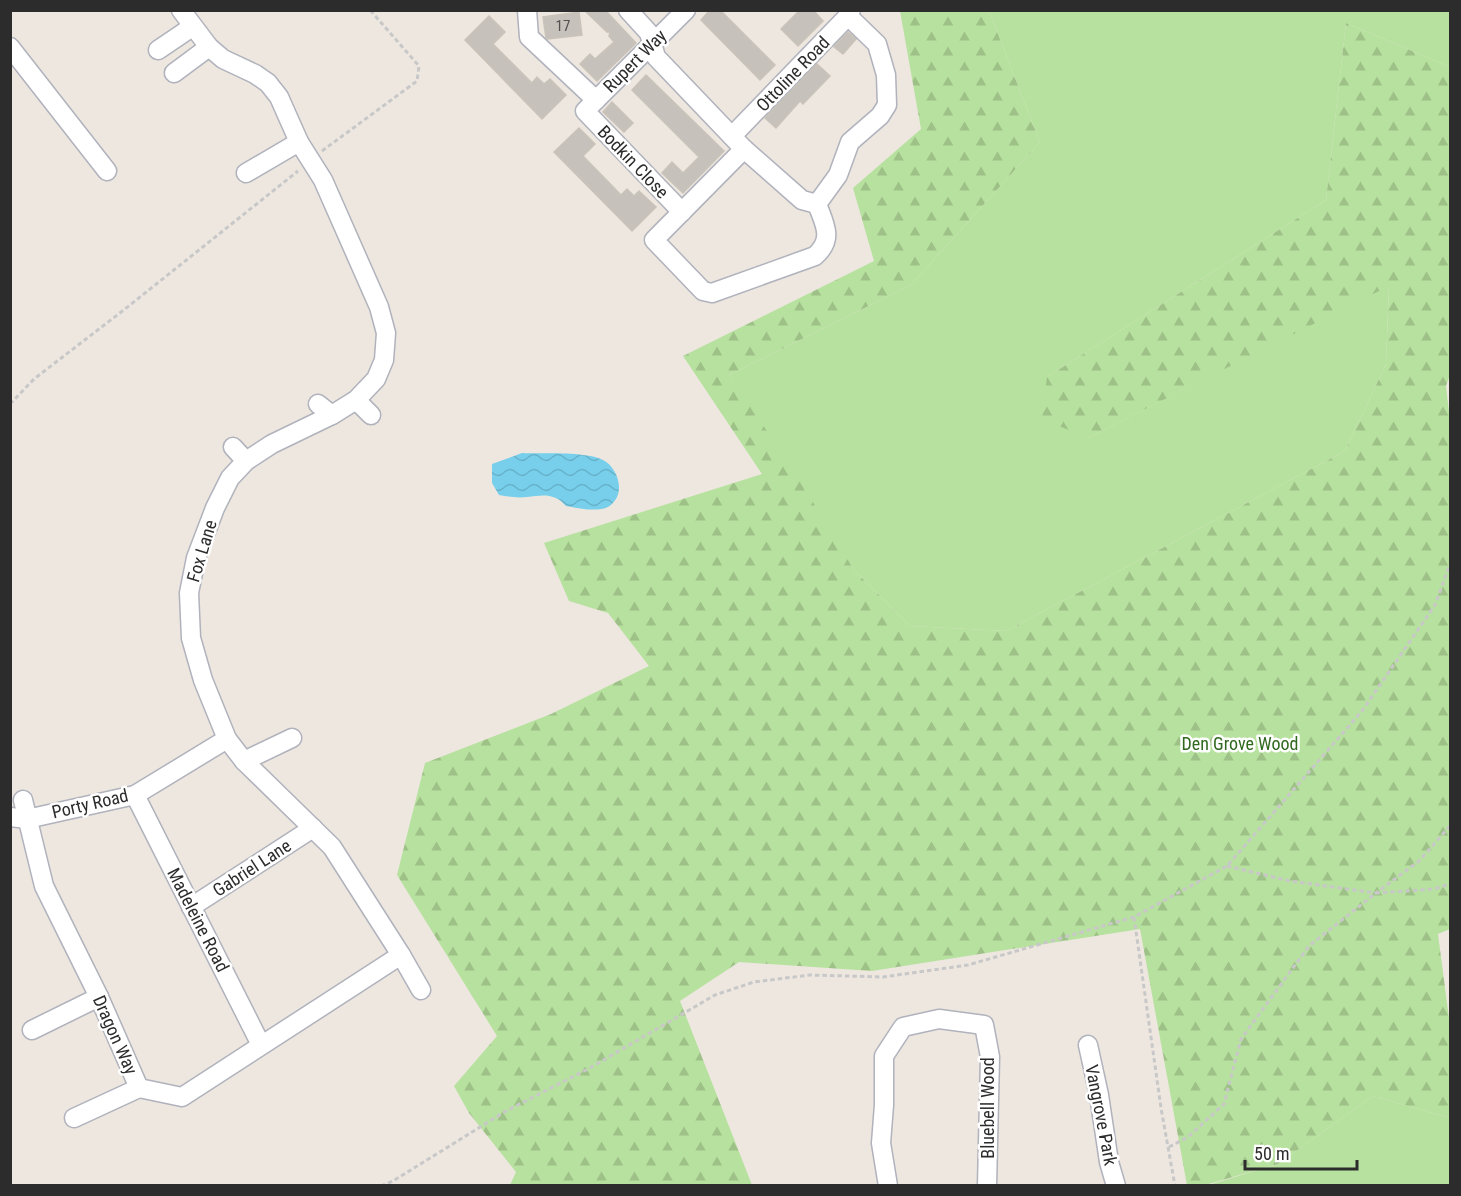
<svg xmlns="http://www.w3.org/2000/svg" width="1461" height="1196" viewBox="0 0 1461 1196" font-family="'Roboto Condensed',sans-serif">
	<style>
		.grass { fill: #b7e19e }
		.forest { fill: url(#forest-firs) }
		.water { fill: url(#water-waves) }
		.building { fill: #c6c1bb; stroke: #c9c3b9; stroke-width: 1.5 }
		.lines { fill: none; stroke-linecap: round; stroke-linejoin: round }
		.minor-casing { stroke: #b0b2bc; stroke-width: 21 }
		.path { stroke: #c8c8c8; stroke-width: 3; stroke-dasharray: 4.5 3; stroke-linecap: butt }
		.minor { stroke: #fff; stroke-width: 18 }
		.labels { text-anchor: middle; stroke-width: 5; stroke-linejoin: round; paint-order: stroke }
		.number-label { font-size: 15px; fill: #525150 }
		.street-label { font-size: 18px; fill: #2c2c2c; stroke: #fff }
		.park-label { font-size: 18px; fill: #2f681e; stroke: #fff }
	</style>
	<defs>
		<pattern id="forest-firs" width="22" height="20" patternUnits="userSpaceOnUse" patternTransform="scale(1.5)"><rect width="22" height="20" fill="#b7e19e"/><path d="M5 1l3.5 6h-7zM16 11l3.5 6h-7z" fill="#9ec188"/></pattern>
		<pattern id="water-waves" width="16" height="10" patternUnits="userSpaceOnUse" patternTransform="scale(1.5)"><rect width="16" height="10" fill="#77cfeb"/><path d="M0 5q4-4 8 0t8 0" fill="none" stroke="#67b2ca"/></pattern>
	</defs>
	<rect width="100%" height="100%" fill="#ede7e0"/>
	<!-- grass -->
	<g class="grass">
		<path d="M 989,11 L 1450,11 L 1450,67 L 1346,23 L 1326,200 L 1047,377 L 1088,438 L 1389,285 L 1386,364 L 1345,451 L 1006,631 L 910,626 L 854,570 L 729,375 L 911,285 L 1040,142 Z"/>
		<path d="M 1373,1096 L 1450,1118 L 1450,1185 L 1205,1186 L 1278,1164 Z"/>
	</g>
	<!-- forest -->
	<path class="forest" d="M 900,11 L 989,11 L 1040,142 L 911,285 L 729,375 L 794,471 L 854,570 L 910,626 L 1006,631 L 1345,451 L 1386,364 L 1389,286 L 1088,438 L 1042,419 L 1047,377 L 1326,200 L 1346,23 L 1450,67 L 1450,375 L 1446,386 L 1450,421 L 1450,929 L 1438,934 L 1450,1026 L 1450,1118 L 1373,1096 L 1278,1164 L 1205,1185 L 1187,1185 L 1140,929 L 872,971 L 739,962 L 680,1001 L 752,1185 L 510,1185 L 516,1172 L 469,1113 L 454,1086 L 497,1036 L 397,875 L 425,763 L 551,714 L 649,666 L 608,613 L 569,601 L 544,543 L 762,474 L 683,356 L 874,261 L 853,188 L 921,129 Z"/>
	<!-- water -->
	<path class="water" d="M 522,453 C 543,454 585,451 603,460 C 617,467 626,491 612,504 C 602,514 578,508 566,506 C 555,493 543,495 527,497 C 518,498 508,497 499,495 L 492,483 L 492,464 Z"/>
	<!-- building -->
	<g class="building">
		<path d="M 584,10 L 605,10 L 636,43 L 597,81 L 580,64 L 590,54 L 595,59 L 614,42 L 609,36 L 610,32 L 607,32 Z"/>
		<path d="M 710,10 L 720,10 L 775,65 L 760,80 L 701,20 Z"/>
		<path d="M 800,10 L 813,10 L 823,21 L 798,46 L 781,29 Z"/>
		<path d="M 579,12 L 582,35 L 548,39 L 546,38 L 543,17 Z"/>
		<path d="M 489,16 L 505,32 L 493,44 L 532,83 L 537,77 L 544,84 L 550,79 L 566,95 L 542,119 L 465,40 Z"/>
		<path d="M 848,32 L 856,39 L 843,54 L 834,47 Z"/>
		<path d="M 817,64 L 830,76 L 803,104 L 800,101 L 776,128 L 765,118 Z"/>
		<path d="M 646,75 L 724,151 L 683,193 L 662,173 L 672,162 L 683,173 L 699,157 L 632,90 Z"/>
		<path d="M 612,102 L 633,123 L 624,132 L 603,112 Z"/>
		<path d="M 579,128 L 595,144 L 583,156 L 621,195 L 627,189 L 634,196 L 639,191 L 656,207 L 632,231 L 554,152 Z"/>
	</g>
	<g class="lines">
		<!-- minor casing -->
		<g class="minor-casing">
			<g id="minor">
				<path d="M 181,10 L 209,47 L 223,59 L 255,74 L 268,83 L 279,97 L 299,142 L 323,180 L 379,307 L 386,333 L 384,360 L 376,379 L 356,400 L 332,415 L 272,444 L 246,461 L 230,478 L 215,508 L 196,558 L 189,593 L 191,638 L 203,680 L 227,739 L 244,761 L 332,847 L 401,955 L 421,990"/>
				<path d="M 527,10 L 529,37 L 596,100"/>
				<path d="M 628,10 L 649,33 L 656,57 L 744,149 L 802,200 L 817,204"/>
				<path d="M 10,47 L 107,171"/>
				<path d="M 158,50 L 192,27"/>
				<path d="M 174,73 L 209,47"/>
				<path d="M 732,136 L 848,16 L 851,10"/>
				<path d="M 744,149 L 654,240 L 703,291 L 712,293 L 815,256 C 834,239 825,225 817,204"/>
				<path d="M 246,173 L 299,142"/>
				<path d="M 817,204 L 838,175 L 850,142 L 880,116 L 887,105 L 886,75 L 877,44 L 848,16"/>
				<path d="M 682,212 L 585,111 L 686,10"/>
				<path d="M 356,400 L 371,415"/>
				<path d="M 318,404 L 332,415"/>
				<path d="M 233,447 L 246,461"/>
				<path d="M 244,761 L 292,738"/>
				<path d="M 135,795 L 261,1045"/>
				<path d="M 23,800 L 44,886 L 99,997 L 139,1088 L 182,1097 L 401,955"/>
				<path d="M 10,817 L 27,819 L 135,795 L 227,739"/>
				<path d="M 191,907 L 313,828"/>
				<path d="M 32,1030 L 99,997"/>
				<path d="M 1088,1045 L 1099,1095 L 1109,1162 L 1116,1186"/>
				<path d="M 74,1118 L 139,1088"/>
				<path d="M 888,1186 L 881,1143 L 884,1105 L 884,1056 L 903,1027 L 939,1019 L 984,1025 L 990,1057 L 987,1186"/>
			</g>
		</g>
		<!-- path -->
		<g class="path">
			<path d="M 322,151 L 417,81 L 419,66 L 370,10"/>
			<path d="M 10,404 L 34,379 L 125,309 L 298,171"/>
			<path d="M 1227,866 L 1290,881 L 1376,893 L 1419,861 L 1450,826"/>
			<path d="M 1134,917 L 1161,1108 L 1175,1186"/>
			<path d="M 1169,1147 L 1188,1137 L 1224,1104 L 1241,1039 L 1309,946 L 1376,893 L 1434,889 L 1450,884"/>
			<path d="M 381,1186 L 393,1181 L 506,1111 L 588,1069 L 715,995 L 754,982 L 810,975 L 883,977 L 968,965 L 1134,917 L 1227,866 L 1362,711 L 1435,605 L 1450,564"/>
		</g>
		<!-- minor -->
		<use href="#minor" class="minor"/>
	</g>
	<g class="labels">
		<!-- number labels -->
		<g class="number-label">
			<text x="563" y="31">17</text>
		</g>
		<!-- street labels -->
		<g class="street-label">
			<text transform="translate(635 61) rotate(-45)" y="6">Rupert Way</text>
			<text transform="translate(793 74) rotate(-46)" y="6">Ottoline Road</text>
			<text transform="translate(633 162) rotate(46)" y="6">Bodkin Close</text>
			<text transform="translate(202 551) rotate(-73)" y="6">Fox Lane</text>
			<text transform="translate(90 804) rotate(-13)" y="6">Porty Road</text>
			<text transform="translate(252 868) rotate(-33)" y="6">Gabriel Lane</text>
			<text transform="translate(198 920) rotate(63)" y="6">Madeleine Road</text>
			<text transform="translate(115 1035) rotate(66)" y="6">Dragon Way</text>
			<text transform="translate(988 1108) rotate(-90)" y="6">Bluebell Wood</text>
			<text transform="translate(1101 1115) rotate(79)" y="6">Vangrove Park</text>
		</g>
		<!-- park labels -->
		<g class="park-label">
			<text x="1240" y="750">Den Grove Wood</text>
		</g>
	</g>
	<!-- border -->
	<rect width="1461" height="1196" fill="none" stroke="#2c2c2c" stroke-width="24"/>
	<!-- scale -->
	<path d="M1245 1160v9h112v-9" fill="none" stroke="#2c2c2c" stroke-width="3"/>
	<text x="1254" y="1160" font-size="18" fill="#2c2c2c" stroke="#ffffff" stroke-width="4.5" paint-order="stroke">50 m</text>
</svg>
